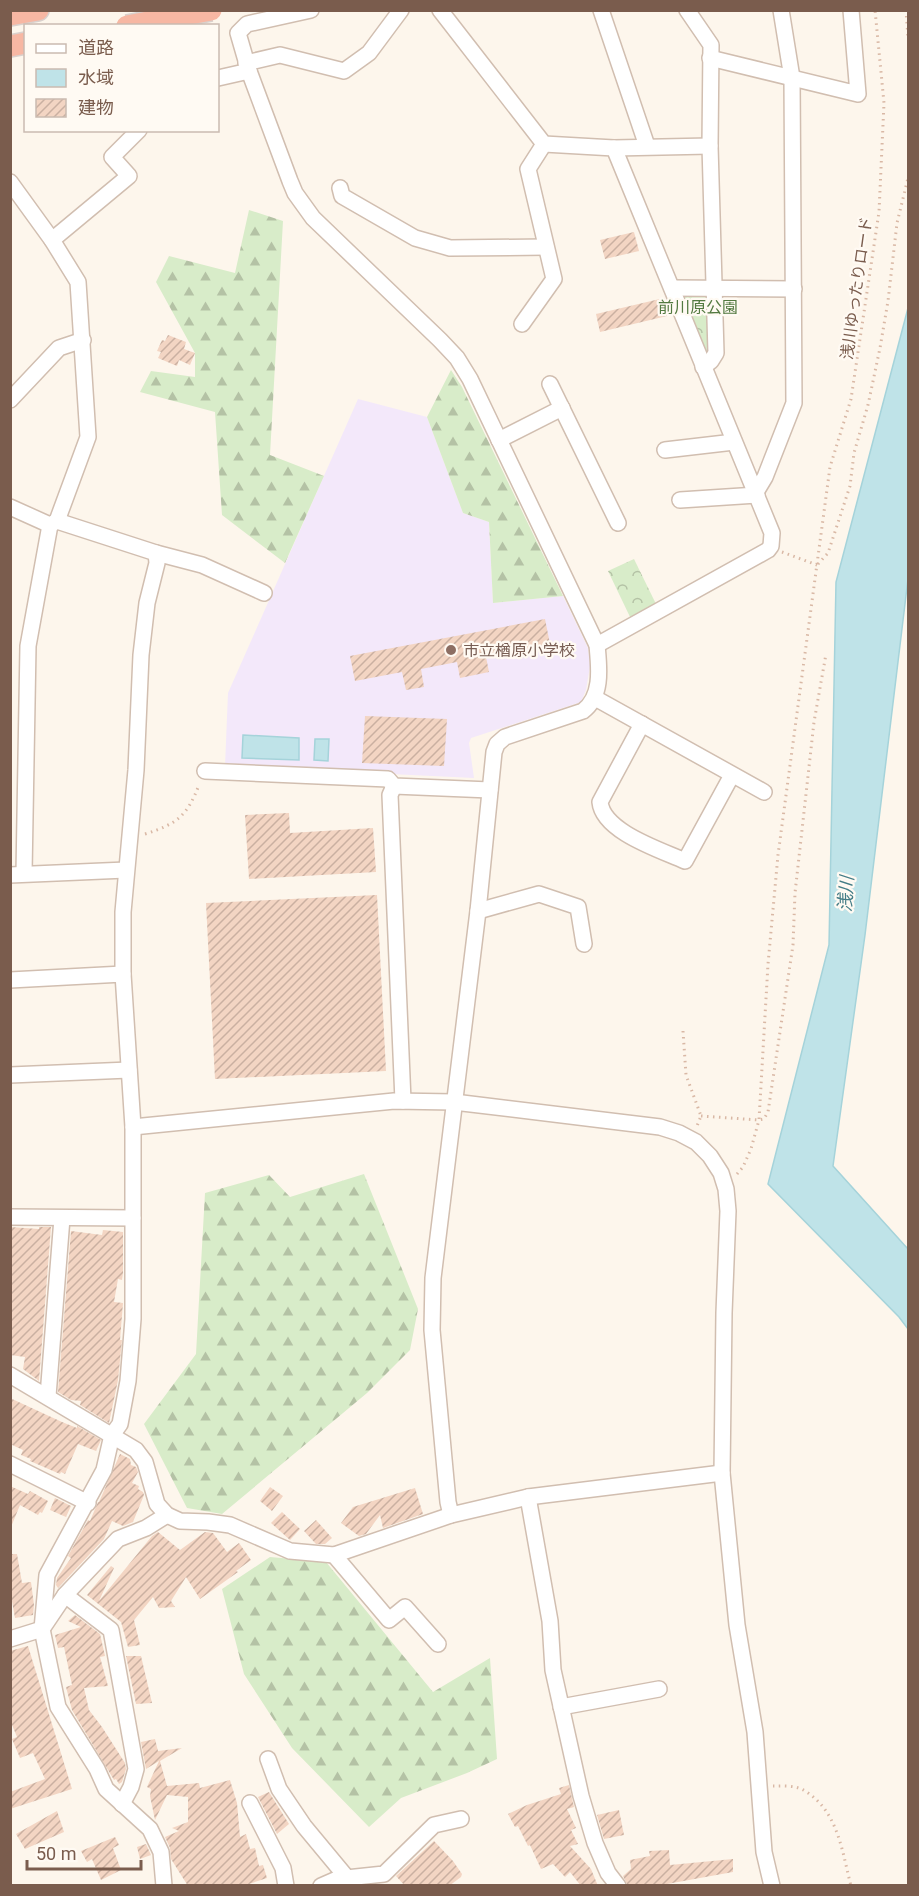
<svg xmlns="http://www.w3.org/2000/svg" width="919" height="1896" viewBox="0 0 919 1896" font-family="Roboto,'Noto Sans JP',sans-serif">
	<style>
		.education { fill: #f3e8fa }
		.forest { fill: url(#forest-firs) }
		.park { fill: url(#park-crowns) }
		.water { fill: #bfe3e8; stroke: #a5d3da; stroke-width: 1.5 }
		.building { fill: url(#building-hatch) }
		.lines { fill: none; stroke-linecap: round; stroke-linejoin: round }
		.minor-casing { stroke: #d1beb0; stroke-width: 18 }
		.highway-casing { stroke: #dad1cd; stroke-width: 24 }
		.path { stroke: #d9b8a5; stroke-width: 3; stroke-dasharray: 1.5 4.5; stroke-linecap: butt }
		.minor { stroke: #fff; stroke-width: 15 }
		.highway { stroke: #f7b7a3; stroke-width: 21 }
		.highway-bridge-casing { stroke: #dad1cd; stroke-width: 24; stroke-linecap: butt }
		.highway-bridge { stroke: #f7b7a3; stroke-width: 21 }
		.education-dot { fill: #8d6e63; stroke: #fffaf3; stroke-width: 2 }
		.labels { text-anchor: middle; stroke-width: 4.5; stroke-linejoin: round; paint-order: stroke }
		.street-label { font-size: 16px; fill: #7a5c4d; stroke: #fffaf3 }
		.park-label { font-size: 16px; fill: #537a41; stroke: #fffaf3 }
		.education-label { font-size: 16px; fill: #785e54; stroke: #fffaf3; text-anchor: start }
		.water-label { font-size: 18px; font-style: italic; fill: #437c86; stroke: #fffaf3 }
	</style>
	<defs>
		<pattern id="forest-firs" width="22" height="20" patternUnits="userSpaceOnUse" patternTransform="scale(1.5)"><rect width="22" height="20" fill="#d8ecc9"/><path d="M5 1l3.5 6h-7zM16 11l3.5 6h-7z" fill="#b4c2a5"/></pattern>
		<pattern id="park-crowns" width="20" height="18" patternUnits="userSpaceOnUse" patternTransform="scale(1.5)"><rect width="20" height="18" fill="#d8ecc9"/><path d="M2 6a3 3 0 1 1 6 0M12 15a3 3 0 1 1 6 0" fill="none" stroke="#b4c2a5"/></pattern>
		<pattern id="building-hatch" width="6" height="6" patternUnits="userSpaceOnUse" patternTransform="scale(1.5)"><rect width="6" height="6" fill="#f3d5c3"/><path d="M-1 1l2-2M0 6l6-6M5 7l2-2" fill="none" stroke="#cab0a1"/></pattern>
	</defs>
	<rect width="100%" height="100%" fill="#fdf6ec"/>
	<!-- education -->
	<path class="education" d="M 358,399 L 427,417 L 463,513 L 489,522 L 493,603 L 563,596 L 588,648 L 590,666 L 586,690 L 581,702 L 471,738 L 469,743 L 474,778 L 225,766 L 228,693 Z"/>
	<!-- forest -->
	<g class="forest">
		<path d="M 249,210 L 283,221 L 270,455 L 324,476 L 285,563 L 222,515 L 215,412 L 140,392 L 151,371 L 195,377 L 195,353 L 156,282 L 169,256 L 235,273 Z"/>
		<path d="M 451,370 L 462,387 L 563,596 L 493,603 L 489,522 L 463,513 L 427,417 Z"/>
		<path d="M 364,1174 L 418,1309 L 410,1350 L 367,1393 L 222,1514 L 187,1508 L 144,1424 L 196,1354 L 205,1193 L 269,1175 L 290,1197 Z"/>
		<path d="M 270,1557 L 326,1562 L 433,1692 L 490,1658 L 497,1759 L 467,1773 L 401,1798 L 369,1827 L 292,1748 L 244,1674 L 222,1589 Z"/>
	</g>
	<!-- park -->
	<g class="park">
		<path d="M 672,288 L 715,288 L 716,353 L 703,367 Z"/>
		<path d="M 634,559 L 656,604 L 631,619 L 608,571 Z"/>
	</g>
	<!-- water -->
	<g class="water">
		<path d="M 908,308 L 908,579 L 865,935 L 833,1166 L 908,1249 L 908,1329 L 899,1317 L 768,1184 L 829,945 L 836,582 Z"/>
		<path d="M 243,735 L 299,738 L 299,760 L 242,758 Z"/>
		<path d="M 315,739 L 329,739 L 328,761 L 314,760 Z"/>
	</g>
	<!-- building -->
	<g class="building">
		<path d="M 634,232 L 639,251 L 605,259 L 600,240 Z"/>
		<path d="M 664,298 L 667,316 L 600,332 L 596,314 Z"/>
		<path d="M 168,335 L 186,342 L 184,349 L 195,353 L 190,365 L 179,360 L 177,366 L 158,358 L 161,352 L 157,351 L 162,340 L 165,341 Z"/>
		<path d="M 545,619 L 550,644 L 486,657 L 489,672 L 460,678 L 457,662 L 421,669 L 424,687 L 406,690 L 402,672 L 355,681 L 350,656 Z"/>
		<path d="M 365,716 L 447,719 L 444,766 L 362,763 Z"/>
		<path d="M 289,813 L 290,833 L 373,828 L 376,872 L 249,879 L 245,815 Z"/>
		<path d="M 377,895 L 386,1071 L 215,1079 L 206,903 Z"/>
		<path d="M 10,1227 L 39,1229 L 39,1227 L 51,1227 L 39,1381 L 23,1369 L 25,1357 L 10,1355 Z"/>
		<path d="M 103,1230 L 123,1232 L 123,1273 L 122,1280 L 118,1279 L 114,1302 L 123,1303 L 120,1340 L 122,1340 L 118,1380 L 109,1423 L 80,1405 L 81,1401 L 71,1400 L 58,1392 L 71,1231 L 102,1235 Z"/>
		<path d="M 10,1398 L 62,1422 L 77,1428 L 77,1426 L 101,1440 L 96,1451 L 78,1444 L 65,1474 L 61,1472 L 60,1474 L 30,1461 L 31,1459 L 21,1455 L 23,1450 L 10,1444 Z"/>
		<path d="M 120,1454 L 130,1459 L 131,1465 L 136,1467 L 138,1472 L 132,1483 L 139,1486 L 138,1489 L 143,1492 L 144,1495 L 133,1522 L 123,1526 L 112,1521 L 104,1539 L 58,1588 L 56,1585 L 57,1578 L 71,1558 L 68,1556 L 88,1520 L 90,1521 L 98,1502 L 99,1502 Z"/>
		<path d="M 10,1486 L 28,1494 L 30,1491 L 48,1501 L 42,1513 L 40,1512 L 38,1515 L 20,1505 L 11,1527 Z"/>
		<path d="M 270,1487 L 283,1496 L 272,1511 L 260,1501 Z"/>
		<path d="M 415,1488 L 423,1514 L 383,1528 L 380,1515 L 366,1534 L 359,1536 L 341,1523 L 353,1507 Z"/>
		<path d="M 55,1498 L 71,1506 L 66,1517 L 50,1510 Z"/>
		<path d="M 282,1512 L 300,1529 L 290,1540 L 271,1523 Z"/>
		<path d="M 316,1520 L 332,1538 L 325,1544 L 316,1544 L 304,1531 Z"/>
		<path d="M 158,1532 L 180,1550 L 205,1532 L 213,1533 L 227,1552 L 239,1543 L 251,1560 L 236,1571 L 238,1572 L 200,1599 L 186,1577 L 171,1601 L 175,1607 L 159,1608 L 153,1597 L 134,1620 L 140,1645 L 128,1647 L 121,1622 L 87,1595 L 111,1566 L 114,1568 L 99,1601 L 152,1536 Z"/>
		<path d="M 10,1554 L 17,1554 L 22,1583 L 31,1582 L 34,1605 L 33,1615 L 15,1618 L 10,1590 Z"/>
		<path d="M 75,1615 L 100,1634 L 105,1656 L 100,1657 L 108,1686 L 84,1688 L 89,1710 L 102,1727 L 125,1763 L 126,1769 L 122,1782 L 119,1784 L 116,1779 L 114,1780 L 72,1710 L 66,1687 L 72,1685 L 64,1647 L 58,1648 L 55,1635 L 81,1627 L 68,1621 Z"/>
		<path d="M 28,1646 L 72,1789 L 10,1809 L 10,1792 L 45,1779 L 33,1753 L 20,1758 L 12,1739 L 17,1737 L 10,1720 L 10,1651 Z"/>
		<path d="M 126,1656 L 141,1656 L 152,1703 L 136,1704 Z"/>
		<path d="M 155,1739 L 158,1751 L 182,1748 L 160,1761 L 167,1786 L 199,1783 L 200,1788 L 230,1780 L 237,1803 L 240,1837 L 246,1834 L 250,1849 L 255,1848 L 259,1866 L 263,1865 L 267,1878 L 243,1886 L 188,1886 L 171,1859 L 170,1848 L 165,1837 L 179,1831 L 172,1828 L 188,1822 L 188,1797 L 167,1795 L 155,1820 L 150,1796 L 151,1789 L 147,1787 L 159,1761 L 146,1769 L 141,1742 Z"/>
		<path d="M 569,1785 L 574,1807 L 567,1809 L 576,1828 L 571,1830 L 578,1844 L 570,1846 L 591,1869 L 598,1886 L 581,1886 L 570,1872 L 565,1877 L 553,1864 L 541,1869 L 530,1845 L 528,1846 L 518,1826 L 515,1827 L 508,1814 L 527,1805 L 561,1794 L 559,1788 Z"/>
		<path d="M 269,1792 L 289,1824 L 277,1834 L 258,1797 Z"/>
		<path d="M 619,1810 L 624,1835 L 604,1839 L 597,1815 Z"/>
		<path d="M 57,1811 L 64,1832 L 25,1849 L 16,1834 Z"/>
		<path d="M 115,1837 L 119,1845 L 113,1848 L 121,1870 L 101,1880 L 92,1859 L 87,1862 L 81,1851 Z"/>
		<path d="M 434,1841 L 453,1861 L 462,1874 L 461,1877 L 449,1886 L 405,1886 L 396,1876 Z"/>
		<path d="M 146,1844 L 151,1855 L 140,1859 L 137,1847 Z"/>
		<path d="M 669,1850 L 670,1865 L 733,1859 L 733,1872 L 656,1886 L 628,1886 L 623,1876 L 631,1869 L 630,1860 L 650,1856 L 649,1851 Z"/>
	</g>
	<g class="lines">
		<!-- minor casing -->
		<g class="minor-casing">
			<g id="minor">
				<path d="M 311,10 L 247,24 L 238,33 L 249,71 L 290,181 L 295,193 L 313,218 L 440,340 L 457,358 L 470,379 L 597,645 C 599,667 603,696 583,711 L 505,737 L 497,744 L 494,752 L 478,911 L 433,1278 L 432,1330 L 448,1502 L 451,1515"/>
				<path d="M 440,10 L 544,144 L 614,148 L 772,533 L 771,546 L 768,550 L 597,645"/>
				<path d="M 601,10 L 647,146"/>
				<path d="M 687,10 L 711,45 L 710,146 L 716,353 L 711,361 L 703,367"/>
				<path d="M 710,58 L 858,94 L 851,10"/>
				<path d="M 246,63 L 280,55 L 344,71 L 369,53 L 401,10"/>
				<path d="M 218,78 L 249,71"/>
				<path d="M 614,148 L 710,146"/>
				<path d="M 10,182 L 52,240 L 78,282 L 88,437 L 57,521"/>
				<path d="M 340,188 L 342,196 L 415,238 L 450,248 L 546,247"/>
				<path d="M 52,240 L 129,176 L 112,157 L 139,130"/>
				<path d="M 672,288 L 794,289"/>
				<path d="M 522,324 L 554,279 L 528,169 L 544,144"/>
				<path d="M 550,384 L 618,523"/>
				<path d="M 10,400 L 59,348 L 83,340"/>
				<path d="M 499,440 L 562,408"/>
				<path d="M 665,450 L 734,442"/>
				<path d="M 756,492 L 765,477 L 794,403 L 792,78 L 781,10"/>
				<path d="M 680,500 L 757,495"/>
				<path d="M 10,507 L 50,525 L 57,521 L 156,553 L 157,563 L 147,603 L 141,655 L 136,770 L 123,912 L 123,974"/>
				<path d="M 156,553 L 202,565 L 264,593"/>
				<path d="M 595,698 L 764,792"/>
				<path d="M 642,724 L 600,802 C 603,832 661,850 685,861 L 732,775"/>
				<path d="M 205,771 L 388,779 L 394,786 L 490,790"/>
				<path d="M 394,786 L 390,795 L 403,1101"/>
				<path d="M 24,873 L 28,646 L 50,525"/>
				<path d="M 10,875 L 126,870"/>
				<path d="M 478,911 L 539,894 L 578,907 L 584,944"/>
				<path d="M 10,980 L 123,974 L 133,1127 L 133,1319 L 128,1381 L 120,1424 L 112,1435 L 104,1470 L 47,1575 L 42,1629 L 58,1707 L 97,1769 L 106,1789 L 150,1829 L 161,1852 L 164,1886"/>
				<path d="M 10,1075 L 129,1070"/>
				<path d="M 133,1127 L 394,1101 L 454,1102 L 660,1127 L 679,1133 L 696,1142 L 710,1156 L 721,1173 L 726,1189 L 728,1211 L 724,1313 L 722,1473 L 737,1625 L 755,1732 L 764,1852 L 772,1886"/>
				<path d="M 10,1217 L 133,1218"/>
				<path d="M 10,1375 L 136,1450 L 145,1462 L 157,1504 L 167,1515 L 180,1521 L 208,1522 L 230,1525 L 290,1551 L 334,1555 L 451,1515 L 528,1497 L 722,1473"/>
				<path d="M 48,1396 L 62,1218"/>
				<path d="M 10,1464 L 88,1503"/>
				<path d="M 528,1497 L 550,1621 L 553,1670 L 581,1796 L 595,1843 L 608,1873 L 618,1886"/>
				<path d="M 334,1555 L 389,1620 L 405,1607 L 438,1644"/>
				<path d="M 65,1595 L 111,1630 L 136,1769 L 131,1787 L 122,1804"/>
				<path d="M 10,1639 L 42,1629 L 65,1595 L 118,1539 L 146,1528 L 167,1515"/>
				<path d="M 561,1707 L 659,1689"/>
				<path d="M 268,1759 L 279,1789 L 304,1826 L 348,1879 L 348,1886"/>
				<path d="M 250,1803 L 283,1868 L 286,1886"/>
				<path d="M 321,1886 L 337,1879 L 384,1874 L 434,1825 L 461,1819"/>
			</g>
		</g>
		<!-- highway casing -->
		<g class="highway-casing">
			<g id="highway">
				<path d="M 10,15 L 38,10"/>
				<path d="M 10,46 L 26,43"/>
			</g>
		</g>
		<!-- path -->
		<g class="path">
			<path d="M 906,10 L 908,38"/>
			<path d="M 782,552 L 817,565"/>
			<path d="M 818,564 L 828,553 L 850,486 L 854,453 L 868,405 L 880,348 L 888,301 L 897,223 L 908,178"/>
			<path d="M 145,834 C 177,824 187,816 199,785"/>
			<path d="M 683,1031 L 686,1075 L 701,1116 L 697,1126"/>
			<path d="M 701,1116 L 759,1120 L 764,1119 L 768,1112 L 793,945 L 795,893 L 814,722 L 826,654"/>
			<path d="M 737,1174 L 743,1167 L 751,1149 L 759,1120 L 768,964 L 778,855 L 830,467 L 851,399 L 879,212 L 884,103 L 875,10"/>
			<path d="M 773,1786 C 783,1786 796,1785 805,1791 C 838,1811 842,1851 851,1886"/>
		</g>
		<!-- minor -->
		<use href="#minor" class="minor"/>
		<!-- highway -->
		<use href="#highway" class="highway"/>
		<!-- highway-bridge casing -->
		<g class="highway-bridge-casing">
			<path id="highway-bridge" d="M 127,26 L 211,10"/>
		</g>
		<!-- highway-bridge -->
		<use href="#highway-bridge" class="highway-bridge"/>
	</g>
	<!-- markers -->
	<circle class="education-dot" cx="451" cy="650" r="6"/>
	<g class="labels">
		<!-- street labels -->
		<g class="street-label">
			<text transform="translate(856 288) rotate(-82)" y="6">浅川ゆったりロード</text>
		</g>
		<!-- park labels -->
		<g class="park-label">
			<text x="698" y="313">前川原公園</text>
		</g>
		<!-- education labels -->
		<g class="education-label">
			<text x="463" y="656">市立楢原小学校</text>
		</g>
		<!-- water labels -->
		<g class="water-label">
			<text transform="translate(846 894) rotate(-86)" y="6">浅川</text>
		</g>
	</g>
	<!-- border -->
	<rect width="919" height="1896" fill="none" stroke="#7a5c4d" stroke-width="24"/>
	<!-- legend -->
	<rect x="24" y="24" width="195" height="108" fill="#fffaf3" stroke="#cabbb1" stroke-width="1.5"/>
	<rect x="36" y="44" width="30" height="9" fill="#ffffff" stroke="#cabbb1" stroke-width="1.5"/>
	<text x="78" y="54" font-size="18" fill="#7a5c4d">道路</text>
	<rect x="36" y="69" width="30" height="18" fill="#bfe3e8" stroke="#cabbb1" stroke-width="1.5"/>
	<text x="78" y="84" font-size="18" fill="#7a5c4d">水域</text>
	<rect x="36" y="99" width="30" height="18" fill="url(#building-hatch)" stroke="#cabbb1" stroke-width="1.5"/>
	<text x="78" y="114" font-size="18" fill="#7a5c4d">建物</text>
	<!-- scale -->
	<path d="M27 1860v9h114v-9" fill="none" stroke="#7a5c4d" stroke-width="3"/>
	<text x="36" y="1860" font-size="18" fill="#7a5c4d" stroke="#fffaf3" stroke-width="4.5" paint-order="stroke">50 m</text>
</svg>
